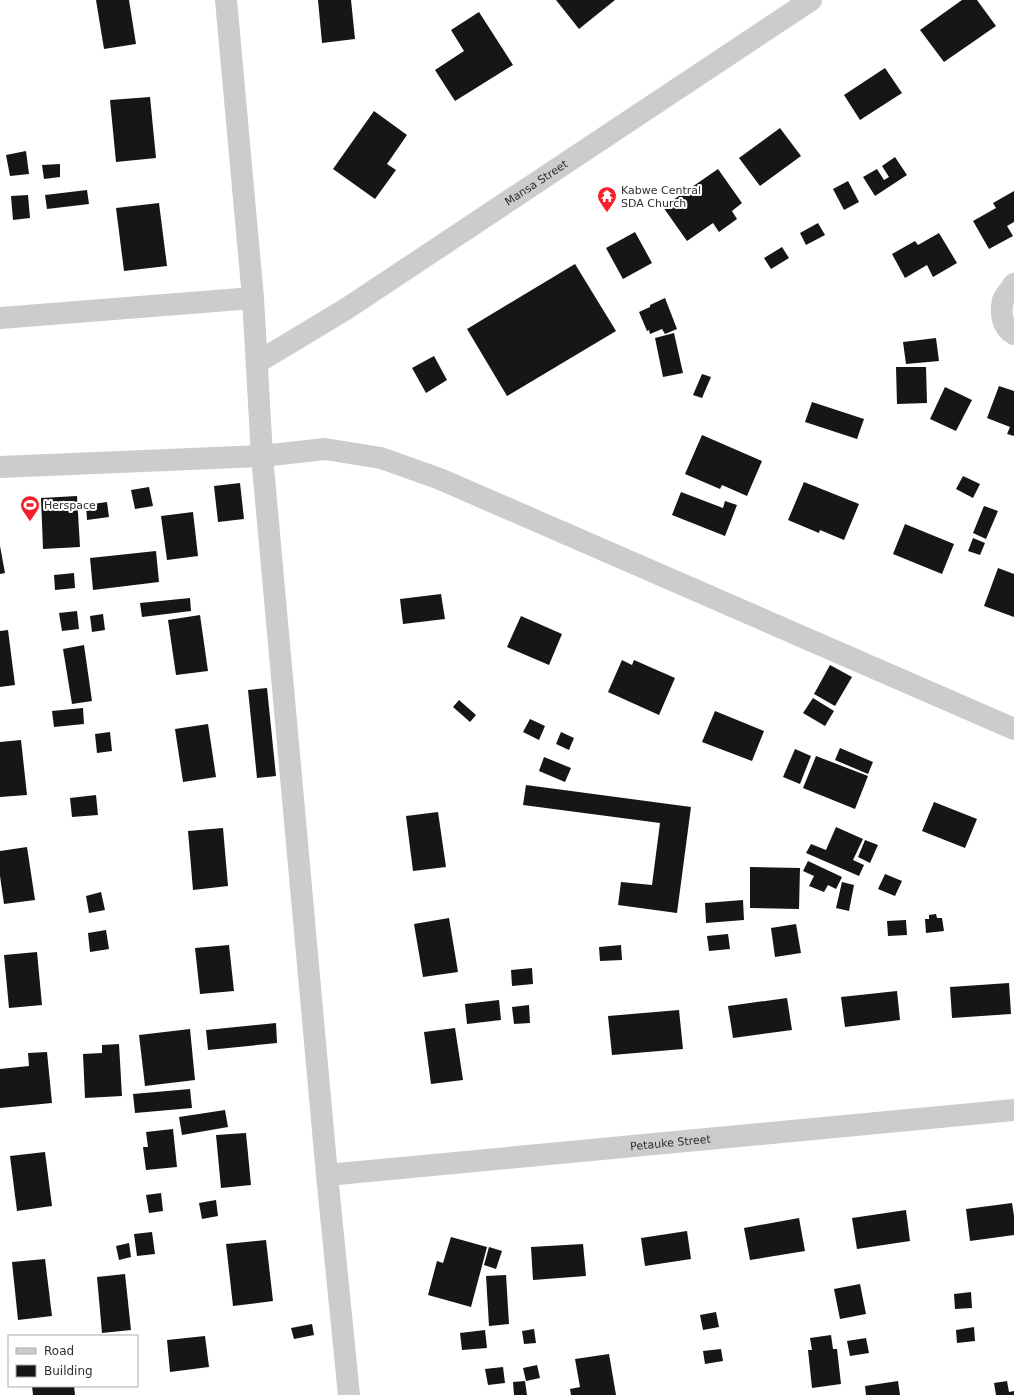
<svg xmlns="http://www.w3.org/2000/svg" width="1014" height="1395" viewBox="0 0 1014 1395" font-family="'DejaVu Sans',sans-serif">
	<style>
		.building { fill: #161616 }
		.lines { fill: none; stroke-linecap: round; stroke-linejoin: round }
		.minor { stroke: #ccc; stroke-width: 22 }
		.labels { text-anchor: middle; stroke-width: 4; stroke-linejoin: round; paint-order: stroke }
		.street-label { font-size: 11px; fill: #2f2f2f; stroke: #fff }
		.poi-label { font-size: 11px; fill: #2f2f2f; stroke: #fff; text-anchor: start }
	</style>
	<rect width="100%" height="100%" fill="#fff"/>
	<!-- building -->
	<g class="building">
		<path d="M 96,0 L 129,0 L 136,44 L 104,49 Z"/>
		<path d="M 318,0 L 351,0 L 355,39 L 322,43 Z"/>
		<path d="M 556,0 L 615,0 L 579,29 Z"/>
		<path d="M 962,0 L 977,0 L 996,26 L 944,62 L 920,30 Z"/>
		<path d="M 479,12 L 513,65 L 455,101 L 435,70 L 464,51 L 451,30 Z"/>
		<path d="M 885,68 L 902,93 L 860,120 L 844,95 Z"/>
		<path d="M 150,97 L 156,158 L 116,162 L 110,100 Z"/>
		<path d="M 374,111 L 407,135 L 387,164 L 396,170 L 375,199 L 333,169 Z"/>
		<path d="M 780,128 L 801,156 L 760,186 L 739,158 Z"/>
		<path d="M 26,151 L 29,174 L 10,176 L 6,155 Z"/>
		<path d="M 895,157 L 907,175 L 875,196 L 863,177 L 877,169 L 884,180 L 889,177 L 882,166 Z"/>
		<path d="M 60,164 L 60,177 L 44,179 L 42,165 Z"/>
		<path d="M 718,169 L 742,203 L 732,211 L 737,219 L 719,232 L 713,223 L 687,241 L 663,207 Z"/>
		<path d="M 848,181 L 859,202 L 844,210 L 833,189 Z"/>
		<path d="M 87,190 L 89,204 L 47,209 L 45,195 Z"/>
		<path d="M 1014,191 L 1014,222 L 1007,226 L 1013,236 L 989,249 L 973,221 L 996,208 L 993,203 Z"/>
		<path d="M 28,195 L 30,218 L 13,220 L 11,196 Z"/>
		<path d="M 159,203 L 167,266 L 124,271 L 116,208 Z"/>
		<path d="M 818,223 L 825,235 L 806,245 L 800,233 Z"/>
		<path d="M 635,232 L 652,263 L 623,279 L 606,248 Z"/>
		<path d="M 939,233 L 957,263 L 933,277 L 927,265 L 905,278 L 892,254 L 915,241 L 918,245 Z"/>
		<path d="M 782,247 L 789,258 L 771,269 L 764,258 Z"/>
		<path d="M 575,264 L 616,331 L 507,396 L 467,329 Z"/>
		<path d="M 665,298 L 677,329 L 665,334 L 662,329 L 650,334 L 649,330 L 647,331 L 639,312 L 650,307 L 650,305 Z"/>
		<path d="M 674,333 L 683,373 L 663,377 L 655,338 Z"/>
		<path d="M 936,338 L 939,361 L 906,364 L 903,342 Z"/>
		<path d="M 434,356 L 447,380 L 426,393 L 412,368 Z"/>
		<path d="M 896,367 L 926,367 L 927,403 L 897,404 Z"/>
		<path d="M 702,374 L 711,377 L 702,398 L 693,395 Z"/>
		<path d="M 999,386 L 1014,391 L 1014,436 L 1007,434 L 1010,427 L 987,418 Z"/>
		<path d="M 945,387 L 972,400 L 956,431 L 930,419 Z"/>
		<path d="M 812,402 L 864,419 L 857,439 L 805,422 Z"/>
		<path d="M 702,435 L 762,461 L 747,496 L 722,485 L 720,489 L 685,474 Z"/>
		<path d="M 963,476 L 980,484 L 973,498 L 956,489 Z"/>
		<path d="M 804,482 L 859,504 L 844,540 L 820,530 L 819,533 L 788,520 Z"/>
		<path d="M 240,483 L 244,519 L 218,522 L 214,486 Z"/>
		<path d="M 149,487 L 153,506 L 135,509 L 131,490 Z"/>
		<path d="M 681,492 L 723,508 L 725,501 L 737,505 L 725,536 L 672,515 Z"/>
		<path d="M 77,496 L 80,547 L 43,549 L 41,498 Z"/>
		<path d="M 107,502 L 109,517 L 87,520 L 86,505 Z"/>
		<path d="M 984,506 L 998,511 L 986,539 L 973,533 Z"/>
		<path d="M 193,512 L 198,556 L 167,560 L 161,516 Z"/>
		<path d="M 905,524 L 954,544 L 942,574 L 893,554 Z"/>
		<path d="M 973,538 L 985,543 L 980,555 L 968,551 Z"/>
		<path d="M 0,546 L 5,573 L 0,574 Z"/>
		<path d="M 156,551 L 159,582 L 93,590 L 90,558 Z"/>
		<path d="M 998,568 L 1014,574 L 1014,617 L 984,606 Z"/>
		<path d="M 74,573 L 75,588 L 55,590 L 54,575 Z"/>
		<path d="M 441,594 L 445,619 L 403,624 L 400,599 Z"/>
		<path d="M 190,598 L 191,611 L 142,617 L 140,603 Z"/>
		<path d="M 77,611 L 79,629 L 62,631 L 59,613 Z"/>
		<path d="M 103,614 L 105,630 L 92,632 L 90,616 Z"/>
		<path d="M 200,615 L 208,671 L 176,675 L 168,620 Z"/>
		<path d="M 521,616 L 562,634 L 549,665 L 507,647 Z"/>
		<path d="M 8,630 L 15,685 L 0,687 L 0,631 Z"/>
		<path d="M 84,645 L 92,701 L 72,704 L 63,649 Z"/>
		<path d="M 622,660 L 632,665 L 634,660 L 675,678 L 659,715 L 608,692 Z"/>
		<path d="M 830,665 L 852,677 L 835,706 L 814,694 Z"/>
		<path d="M 267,688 L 276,776 L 257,778 L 248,690 Z"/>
		<path d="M 813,698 L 834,711 L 825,726 L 803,713 Z"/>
		<path d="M 459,700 L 476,715 L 470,722 L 453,707 Z"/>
		<path d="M 83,708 L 84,724 L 54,727 L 52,711 Z"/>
		<path d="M 715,711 L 764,731 L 752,761 L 702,742 Z"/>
		<path d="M 530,719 L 545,726 L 539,740 L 523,732 Z"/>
		<path d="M 208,724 L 216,777 L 183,782 L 175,729 Z"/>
		<path d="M 110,732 L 112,751 L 97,753 L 95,734 Z"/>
		<path d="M 561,732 L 574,738 L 569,750 L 556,744 Z"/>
		<path d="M 21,740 L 27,795 L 0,797 L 0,742 Z"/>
		<path d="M 840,748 L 873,762 L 868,774 L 835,760 Z"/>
		<path d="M 795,749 L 811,756 L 800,784 L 783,777 Z"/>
		<path d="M 816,756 L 868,776 L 855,809 L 803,788 Z"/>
		<path d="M 544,757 L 571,768 L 565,782 L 539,771 Z"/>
		<path d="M 526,785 L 691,807 L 677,913 L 618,905 L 621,882 L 652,885 L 660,823 L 523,805 Z"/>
		<path d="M 96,795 L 98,815 L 72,817 L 70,798 Z"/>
		<path d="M 934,802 L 977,819 L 965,848 L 922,831 Z"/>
		<path d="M 438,812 L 446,867 L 413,871 L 406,816 Z"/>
		<path d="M 836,827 L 863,839 L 853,860 L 864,865 L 859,876 L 806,853 L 811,844 L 826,850 Z"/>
		<path d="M 223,828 L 228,886 L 193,890 L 188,831 Z"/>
		<path d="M 865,840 L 878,845 L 870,863 L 858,857 Z"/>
		<path d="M 27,847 L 35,900 L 4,904 L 0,876 L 0,851 Z"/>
		<path d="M 808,861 L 842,877 L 836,889 L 828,885 L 824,892 L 809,886 L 814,876 L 803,871 Z"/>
		<path d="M 750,867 L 800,868 L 799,909 L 750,908 Z"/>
		<path d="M 885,874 L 902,881 L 895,896 L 878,889 Z"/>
		<path d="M 842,882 L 854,885 L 849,911 L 836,908 Z"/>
		<path d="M 101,892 L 105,910 L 89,913 L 86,896 Z"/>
		<path d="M 743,900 L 744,920 L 706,923 L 705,903 Z"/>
		<path d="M 936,914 L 937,918 L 942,918 L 944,931 L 926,933 L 925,919 L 929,919 L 929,915 Z"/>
		<path d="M 449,918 L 458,972 L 423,977 L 414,924 Z"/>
		<path d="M 906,920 L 907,935 L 888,936 L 887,921 Z"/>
		<path d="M 796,924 L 801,953 L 775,957 L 771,928 Z"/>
		<path d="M 106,930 L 109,949 L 90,952 L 88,933 Z"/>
		<path d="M 728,934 L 730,949 L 709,951 L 707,936 Z"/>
		<path d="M 229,945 L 234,991 L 200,994 L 195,948 Z"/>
		<path d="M 621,945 L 622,960 L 600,961 L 599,947 Z"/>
		<path d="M 37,952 L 42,1005 L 9,1008 L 4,955 Z"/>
		<path d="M 532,968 L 533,984 L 512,986 L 511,970 Z"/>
		<path d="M 1009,983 L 1011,1014 L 952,1018 L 950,987 Z"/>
		<path d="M 897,991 L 900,1020 L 845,1027 L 841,997 Z"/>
		<path d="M 787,998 L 792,1030 L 733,1038 L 728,1006 Z"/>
		<path d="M 499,1000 L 501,1020 L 467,1024 L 465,1004 Z"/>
		<path d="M 529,1005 L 530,1023 L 514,1024 L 512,1007 Z"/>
		<path d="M 679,1010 L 683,1049 L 612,1055 L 608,1016 Z"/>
		<path d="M 276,1023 L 277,1043 L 208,1050 L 206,1030 Z"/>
		<path d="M 455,1028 L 463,1080 L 431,1084 L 424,1032 Z"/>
		<path d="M 190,1029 L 195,1080 L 145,1086 L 139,1035 Z"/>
		<path d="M 119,1044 L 122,1096 L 85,1098 L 83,1054 L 102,1053 L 102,1045 Z"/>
		<path d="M 47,1052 L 52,1103 L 0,1108 L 0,1069 L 29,1066 L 28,1053 Z"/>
		<path d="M 190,1089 L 192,1108 L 135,1113 L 133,1094 Z"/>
		<path d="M 225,1110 L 228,1127 L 182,1135 L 179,1117 Z"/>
		<path d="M 173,1129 L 177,1167 L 146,1170 L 143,1147 L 148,1147 L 146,1132 Z"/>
		<path d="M 246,1133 L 251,1185 L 221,1188 L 216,1135 Z"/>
		<path d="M 45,1152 L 52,1206 L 17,1211 L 10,1156 Z"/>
		<path d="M 161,1193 L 163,1211 L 149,1213 L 146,1195 Z"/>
		<path d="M 216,1200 L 218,1216 L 202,1219 L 199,1203 Z"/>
		<path d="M 1012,1203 L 1014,1216 L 1014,1235 L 970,1241 L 966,1209 Z"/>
		<path d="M 906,1210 L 910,1241 L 857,1249 L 852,1218 Z"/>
		<path d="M 799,1218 L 805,1251 L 750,1260 L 744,1228 Z"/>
		<path d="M 687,1231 L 691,1259 L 645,1266 L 641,1238 Z"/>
		<path d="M 152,1232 L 155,1254 L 137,1256 L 134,1234 Z"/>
		<path d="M 451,1237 L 487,1247 L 471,1307 L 428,1295 L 437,1261 L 443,1263 Z"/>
		<path d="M 266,1240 L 273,1301 L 233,1306 L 226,1244 Z"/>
		<path d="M 129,1243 L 131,1257 L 119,1260 L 116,1246 Z"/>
		<path d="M 583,1244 L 586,1276 L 533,1280 L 531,1247 Z"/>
		<path d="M 489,1247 L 502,1251 L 496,1269 L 484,1265 Z"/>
		<path d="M 45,1259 L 52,1316 L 18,1320 L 12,1262 Z"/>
		<path d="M 125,1274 L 131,1330 L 102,1333 L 97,1277 Z"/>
		<path d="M 506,1275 L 509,1324 L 489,1326 L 486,1276 Z"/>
		<path d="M 860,1284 L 866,1314 L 840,1319 L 834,1289 Z"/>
		<path d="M 971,1292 L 972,1308 L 955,1309 L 954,1294 Z"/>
		<path d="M 716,1312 L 719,1327 L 703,1330 L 700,1315 Z"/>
		<path d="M 312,1324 L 314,1335 L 294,1339 L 291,1328 Z"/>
		<path d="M 974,1327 L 975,1341 L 957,1343 L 956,1330 Z"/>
		<path d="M 534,1329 L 536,1343 L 524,1344 L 522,1331 Z"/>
		<path d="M 485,1330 L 487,1348 L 462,1350 L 460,1333 Z"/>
		<path d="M 831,1335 L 833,1349 L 837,1349 L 841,1384 L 812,1388 L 808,1350 L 812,1350 L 810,1338 Z"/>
		<path d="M 205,1336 L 209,1367 L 170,1372 L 167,1340 Z"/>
		<path d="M 866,1338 L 869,1353 L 850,1356 L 847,1341 Z"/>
		<path d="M 721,1349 L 723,1361 L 705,1364 L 703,1351 Z"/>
		<path d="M 609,1354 L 616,1395 L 571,1395 L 570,1389 L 580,1387 L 575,1359 Z"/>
		<path d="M 537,1365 L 540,1378 L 526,1381 L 523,1368 Z"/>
		<path d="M 503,1367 L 505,1383 L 488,1385 L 485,1369 Z"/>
		<path d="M 525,1381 L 527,1395 L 514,1395 L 513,1382 Z"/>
		<path d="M 898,1381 L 900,1395 L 866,1395 L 865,1386 Z"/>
		<path d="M 1007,1381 L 1009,1392 L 1014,1391 L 1014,1395 L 996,1395 L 994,1383 Z"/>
		<path d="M 32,1386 L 74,1386 L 75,1395 L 33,1395 Z"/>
	</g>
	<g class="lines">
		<!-- minor -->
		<g class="minor">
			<path d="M 226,0 L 253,298 L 262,456 L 327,1175 L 349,1395"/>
			<path d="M 1014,284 C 1011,289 1005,295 1003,300 C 1000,313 1002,327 1014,334"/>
			<path d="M 0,318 L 253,298"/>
			<path id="s1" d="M 258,362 L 346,309 L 811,0"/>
			<path d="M 0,467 L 262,456 L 325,449 L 381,458 L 440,479 L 1014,729"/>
			<path id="s2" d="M 327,1175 L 1014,1110"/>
		</g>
	</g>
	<!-- icons -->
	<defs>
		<g id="temple-pin" transform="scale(1)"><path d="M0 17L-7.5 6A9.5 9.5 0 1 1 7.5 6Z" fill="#f62129" stroke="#fff"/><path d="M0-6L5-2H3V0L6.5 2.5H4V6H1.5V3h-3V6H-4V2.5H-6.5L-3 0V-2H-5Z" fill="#fff"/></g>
		<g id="stadium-pin" transform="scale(1)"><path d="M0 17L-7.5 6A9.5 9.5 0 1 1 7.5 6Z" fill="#f62129" stroke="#fff"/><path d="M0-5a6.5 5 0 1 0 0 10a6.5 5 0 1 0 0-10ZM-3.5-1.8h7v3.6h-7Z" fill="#fff"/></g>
	</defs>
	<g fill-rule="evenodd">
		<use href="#temple-pin" x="607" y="196"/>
		<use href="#stadium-pin" x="30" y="505"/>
	</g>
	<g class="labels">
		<!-- street labels -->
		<g class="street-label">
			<text dy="4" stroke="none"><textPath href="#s1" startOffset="331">Mansa Street</textPath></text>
			<text dy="4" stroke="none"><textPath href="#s2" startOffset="345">Petauke Street</textPath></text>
		</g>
		<!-- poi labels -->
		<g class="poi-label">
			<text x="621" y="194">Kabwe Central<tspan x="621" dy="13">SDA Church</tspan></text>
			<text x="44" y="509">Herspace</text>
		</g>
	</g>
	<!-- legend -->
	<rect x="8" y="1335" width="130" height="52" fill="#ffffff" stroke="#acacac"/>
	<rect x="16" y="1348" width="20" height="6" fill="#cccccc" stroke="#acacac"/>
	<text x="44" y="1355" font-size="12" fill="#2f2f2f">Road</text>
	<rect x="16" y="1365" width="20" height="12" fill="#161616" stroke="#acacac"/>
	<text x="44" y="1375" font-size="12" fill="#2f2f2f">Building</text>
</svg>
